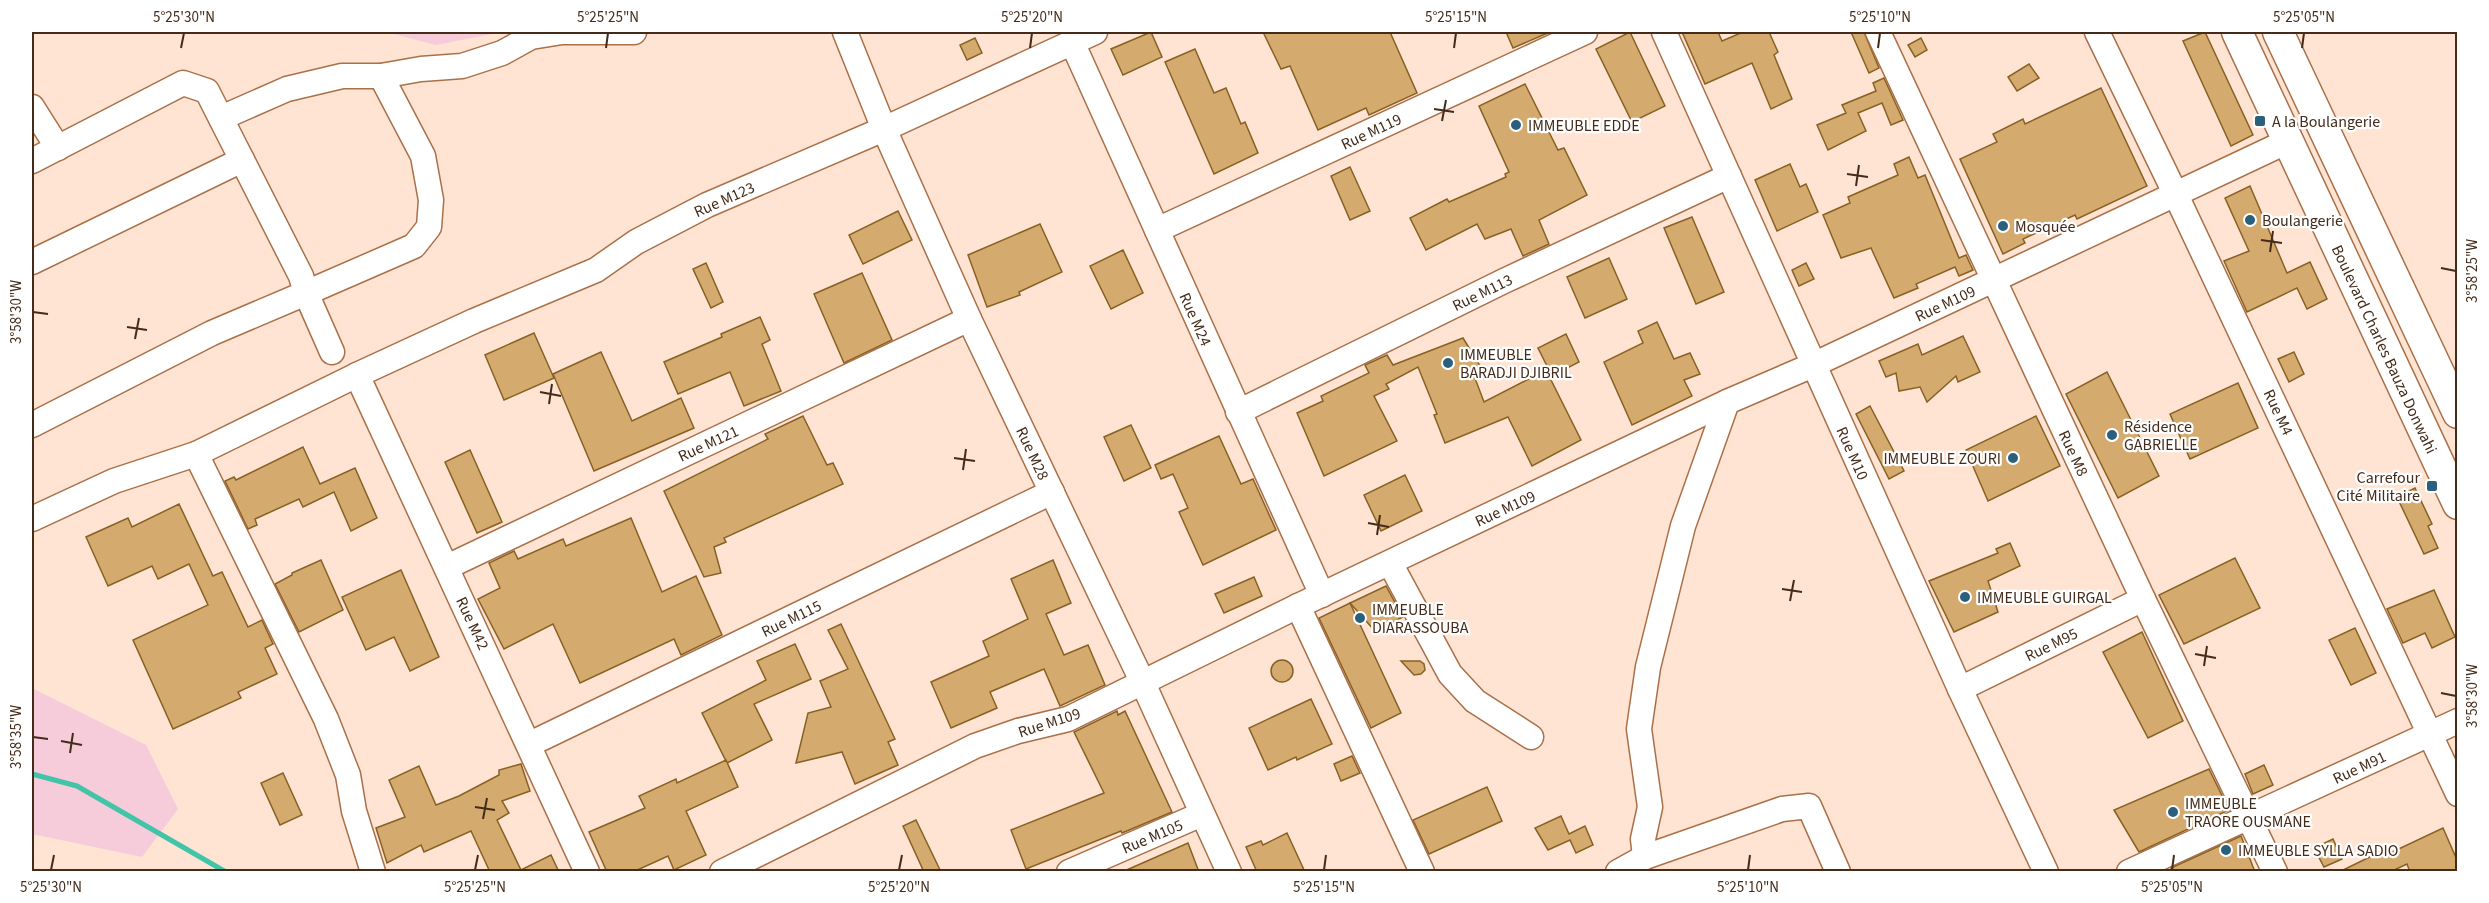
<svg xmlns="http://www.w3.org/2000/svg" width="2489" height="903" viewBox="0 0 2489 903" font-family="'Source Sans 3',sans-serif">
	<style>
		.green { fill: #f6ccdb }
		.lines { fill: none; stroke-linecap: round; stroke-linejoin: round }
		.stream { stroke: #41c4a7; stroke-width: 5 }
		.building { fill: #d5aa6e; stroke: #886124; stroke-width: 1.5 }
		.minor-casing { stroke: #aa7048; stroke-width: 27 }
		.major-casing { stroke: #aa7048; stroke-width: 33 }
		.minor { stroke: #fff; stroke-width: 24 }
		.major { stroke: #fff; stroke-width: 30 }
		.ticks { fill: none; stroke: #442b1a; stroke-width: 2 }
		.poi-dot { fill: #2b607c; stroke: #fff; stroke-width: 2 }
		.labels { text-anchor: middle; stroke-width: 4.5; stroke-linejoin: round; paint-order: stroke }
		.poi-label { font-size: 16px; fill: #442b1a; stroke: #fff; text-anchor: start }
		.street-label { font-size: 16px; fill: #442b1a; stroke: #fff }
		.neatline { fill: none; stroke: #442b1a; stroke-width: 2 }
		.ticks-label { font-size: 15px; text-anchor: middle; fill: #442b1a }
	</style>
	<rect width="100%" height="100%" fill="#ffe4d3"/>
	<!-- green -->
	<g class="green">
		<path d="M 386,32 L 502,32 L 436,45 Z"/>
		<path d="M 32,688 L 146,745 L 178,809 L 142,857 L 32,834 Z"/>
	</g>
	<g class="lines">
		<!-- stream -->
		<path class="stream" d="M 32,774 L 77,786 L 226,872"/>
	</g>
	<!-- building -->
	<g class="building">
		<path d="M 1151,32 L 1162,57 L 1123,75 L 1111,49 Z"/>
		<path d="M 1263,32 L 1390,32 L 1417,93 L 1369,115 L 1366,108 L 1318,130 L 1290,66 L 1281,69 Z"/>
		<path d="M 1506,32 L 1550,32 L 1513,48 Z"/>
		<path d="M 1630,32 L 1665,106 L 1632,122 L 1596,49 Z"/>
		<path d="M 1682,32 L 1718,32 L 1722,41 L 1743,32 L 1769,32 L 1778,52 L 1774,55 L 1792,99 L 1771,109 L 1752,63 L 1705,84 Z"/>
		<path d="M 1851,32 L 1864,32 L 1879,68 L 1869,73 Z"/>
		<path d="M 2205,32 L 2253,135 L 2231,146 L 2183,41 Z"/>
		<path d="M 975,38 L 982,53 L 967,60 L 960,45 Z"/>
		<path d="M 1921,38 L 1927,50 L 1915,57 L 1908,45 Z"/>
		<path d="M 1195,49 L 1214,93 L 1226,88 L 1241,124 L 1245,122 L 1258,153 L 1214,174 L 1165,62 Z"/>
		<path d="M 2029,64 L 2039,78 L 2017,91 L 2008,77 Z"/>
		<path d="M 1884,78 L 1903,120 L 1891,125 L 1882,103 L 1858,113 L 1866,131 L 1828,150 L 1817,125 L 1846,113 L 1842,105 L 1876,91 L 1873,83 Z"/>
		<path d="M 1525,84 L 1558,150 L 1564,148 L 1587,195 L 1539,220 L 1549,244 L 1523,256 L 1511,229 L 1485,239 L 1477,224 L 1426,250 L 1410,218 L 1447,199 L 1449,202 L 1506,177 L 1505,174 L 1509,172 L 1479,106 Z"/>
		<path d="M 2101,88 L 2147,186 L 2077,219 L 2075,215 L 2023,239 L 2025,243 L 2003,254 L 1960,159 L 1997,142 L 1993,134 L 2023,119 L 2025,124 Z"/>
		<path d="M 1909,157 L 1918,178 L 1925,175 L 1959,258 L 1966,255 L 1973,270 L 1959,276 L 1955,267 L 1916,284 L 1918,288 L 1894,298 L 1871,248 L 1841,258 L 1823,215 L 1850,203 L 1848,197 L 1898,175 L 1894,164 Z"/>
		<path d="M 1790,164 L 1800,187 L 1806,184 L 1818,212 L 1777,231 L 1755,180 Z"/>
		<path d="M 1350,167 L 1370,211 L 1350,220 L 1331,176 Z"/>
		<path d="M 2250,186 L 2287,273 L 2310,262 L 2327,299 L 2307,309 L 2297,288 L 2247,312 L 2224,261 L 2249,251 L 2225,198 Z"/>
		<path d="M 898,211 L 912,240 L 863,264 L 849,235 Z"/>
		<path d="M 1692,217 L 1724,292 L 1696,304 L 1664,228 Z"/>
		<path d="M 1040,224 L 1062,272 L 1019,292 L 1020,295 L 987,307 L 968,255 Z"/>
		<path d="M 1123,250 L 1143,293 L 1111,309 L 1090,266 Z"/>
		<path d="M 1609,258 L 1627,299 L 1585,318 L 1567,277 Z"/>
		<path d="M 706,263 L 723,302 L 711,308 L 693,269 Z"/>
		<path d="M 1806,263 L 1814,279 L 1799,286 L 1792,270 Z"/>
		<path d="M 862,273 L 892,340 L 844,363 L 814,294 Z"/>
		<path d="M 760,317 L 770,340 L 762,344 L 781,391 L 744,406 L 730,372 L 678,394 L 664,362 L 722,337 L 721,334 Z"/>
		<path d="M 1657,322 L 1674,359 L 1690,353 L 1700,374 L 1684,380 L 1692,396 L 1632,425 L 1604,362 L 1643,343 L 1638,331 Z"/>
		<path d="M 534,333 L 554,378 L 504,400 L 485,355 Z"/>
		<path d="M 1566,334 L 1579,362 L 1552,376 L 1538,348 Z"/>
		<path d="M 1963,336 L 1980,372 L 1958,382 L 1956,376 L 1927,402 L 1920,387 L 1899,391 L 1896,373 L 1886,377 L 1879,361 L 1918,344 L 1922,355 Z"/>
		<path d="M 1463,338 L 1482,369 L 1473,373 L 1484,402 L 1546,370 L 1581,440 L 1532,466 L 1508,417 L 1445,443 L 1434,415 L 1437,414 L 1418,367 L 1386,384 L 1389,389 L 1374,396 L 1397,441 L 1324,476 L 1297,413 L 1323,401 L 1321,396 L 1369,373 L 1365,365 L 1387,355 L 1393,365 Z"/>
		<path d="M 601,352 L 632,421 L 681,398 L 694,428 L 594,471 L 553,374 Z"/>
		<path d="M 2294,352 L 2304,374 L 2289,382 L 2278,359 Z"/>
		<path d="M 2107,372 L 2159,476 L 2118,498 L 2066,394 Z"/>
		<path d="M 2238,383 L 2258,428 L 2190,459 L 2170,414 Z"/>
		<path d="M 1870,406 L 1904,471 L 1889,479 L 1856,414 Z"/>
		<path d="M 803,416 L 827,465 L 833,463 L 843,484 L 724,538 L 726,542 L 714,547 L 721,573 L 704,577 L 664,491 L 768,439 L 765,434 Z"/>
		<path d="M 2036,416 L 2060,466 L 1988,501 L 1966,450 Z"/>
		<path d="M 1131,425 L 1151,468 L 1124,481 L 1104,437 Z"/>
		<path d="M 1219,436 L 1241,484 L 1253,479 L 1276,530 L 1203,565 L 1179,512 L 1188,508 L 1173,474 L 1161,479 L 1155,465 Z"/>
		<path d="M 303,447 L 320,484 L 355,468 L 377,518 L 351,531 L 334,492 L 303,507 L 299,499 L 255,519 L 257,525 L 248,529 L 225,481 L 234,477 L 236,480 Z"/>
		<path d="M 470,450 L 502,522 L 477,533 L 445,462 Z"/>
		<path d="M 1405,475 L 1422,511 L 1381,531 L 1364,495 Z"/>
		<path d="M 2415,488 L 2432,524 L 2428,526 L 2438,548 L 2424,554 L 2397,497 Z"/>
		<path d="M 179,504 L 213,576 L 222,572 L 248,627 L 262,620 L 273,644 L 265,648 L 277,674 L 238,692 L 241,698 L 173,729 L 133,640 L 208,605 L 189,564 L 158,579 L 152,566 L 108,586 L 86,537 L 128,518 L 132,527 Z"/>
		<path d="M 631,518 L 662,592 L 696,576 L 722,635 L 681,655 L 674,639 L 580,683 L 553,624 L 504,649 L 478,599 L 500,588 L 489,563 L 514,551 L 518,559 L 563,539 L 566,546 Z"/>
		<path d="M 2010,543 L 2020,566 L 1988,581 L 1998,612 L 1954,632 L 1929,581 L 1998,553 L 1996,549 Z"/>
		<path d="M 2235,558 L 2260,608 L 2184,644 L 2159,595 Z"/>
		<path d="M 321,560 L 343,610 L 299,632 L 275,584 L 292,575 L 292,573 Z"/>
		<path d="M 1053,560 L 1071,603 L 1046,614 L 1064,655 L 1088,645 L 1105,685 L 1060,706 L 1044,669 L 990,692 L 997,708 L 951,728 L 931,682 L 989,656 L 983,641 L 1028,619 L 1011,579 Z"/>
		<path d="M 401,570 L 439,657 L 410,671 L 394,637 L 366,650 L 342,597 Z"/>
		<path d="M 1254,577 L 1262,596 L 1224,613 L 1215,594 Z"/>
		<path d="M 1386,586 L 1403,617 L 1375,631 L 1350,603 Z"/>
		<path d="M 2434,590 L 2455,637 L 2432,648 L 2425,633 L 2403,643 L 2387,609 Z"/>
		<path d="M 1350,603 L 1401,713 L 1371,728 L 1319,618 Z"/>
		<path d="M 841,624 L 895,739 L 888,742 L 898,765 L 855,784 L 842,752 L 796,763 L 808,713 L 831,707 L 820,681 L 848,669 L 828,630 Z"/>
		<path d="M 2355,628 L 2376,673 L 2351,685 L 2329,640 Z"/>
		<path d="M 2142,632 L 2183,721 L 2148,738 L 2103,652 Z"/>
		<path d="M 795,644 L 811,679 L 754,704 L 772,740 L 727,763 L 702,713 L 766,680 L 757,661 Z"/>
		<circle cx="1282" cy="671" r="11"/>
		<path d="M 1401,661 L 1420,661 L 1424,664 L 1425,670 L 1421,674 L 1414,675 Z"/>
		<path d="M 1311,699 L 1332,744 L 1297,760 L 1296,757 L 1268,770 L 1249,728 Z"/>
		<path d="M 1117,711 L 1118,715 L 1125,711 L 1172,812 L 1122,833 L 1121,831 L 1026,869 L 1011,830 L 1104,793 L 1074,732 Z"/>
		<path d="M 1352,756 L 1360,773 L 1341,781 L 1334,764 Z"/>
		<path d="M 726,760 L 738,787 L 686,811 L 706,855 L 674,870 L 668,856 L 633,872 L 607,872 L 589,832 L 645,808 L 639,796 L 676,779 L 677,783 Z"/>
		<path d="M 521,764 L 530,791 L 502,801 L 509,813 L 497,820 L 521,870 L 551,855 L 559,872 L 490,872 L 471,831 L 424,852 L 421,845 L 387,863 L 376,828 L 405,817 L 389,780 L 419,766 L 436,805 L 459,796 L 499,775 L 499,770 Z"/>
		<path d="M 2264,765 L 2273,785 L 2253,794 L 2245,774 Z"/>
		<path d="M 2209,769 L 2229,810 L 2139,852 L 2114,810 Z"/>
		<path d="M 283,773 L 302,815 L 280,825 L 261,783 Z"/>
		<path d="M 1487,787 L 1502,821 L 1429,854 L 1413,820 Z"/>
		<path d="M 1561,816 L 1569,834 L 1585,826 L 1593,845 L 1576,853 L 1570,840 L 1548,850 L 1535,828 Z"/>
		<path d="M 916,820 L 941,872 L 924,872 L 903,826 Z"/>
		<path d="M 2443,828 L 2457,860 L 2457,872 L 2410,872 L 2407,864 L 2390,872 L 2339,872 L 2384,850 L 2386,855 Z"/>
		<path d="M 1287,833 L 1305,872 L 1257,872 L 1246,847 L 1261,841 L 1263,845 Z"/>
		<path d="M 2241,836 L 2255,872 L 2172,872 L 2171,868 Z"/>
		<path d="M 2333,839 L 2342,859 L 2324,867 L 2314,848 Z"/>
		<path d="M 1188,843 L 1199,872 L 1122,872 Z"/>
	</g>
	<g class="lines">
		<!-- minor casing -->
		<g class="minor-casing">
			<g id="minor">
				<path d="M 845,32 L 884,129 L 969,319 L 1142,681 L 1229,872"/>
				<path d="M 1664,32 L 1960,689 L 2046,872"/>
				<path d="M 1878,32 L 2143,599 L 2275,872"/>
				<path d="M 2097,32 L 2175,193 L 2458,794"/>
				<path d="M 1072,42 L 1322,595"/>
				<path d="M 32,107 L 58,148"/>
				<path d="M 221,118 L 287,89 L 342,76 L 381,76 L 421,69 L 462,66 L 502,53 L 531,37 L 562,32 L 634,32"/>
				<path d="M 32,161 L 183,83 L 207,91 L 301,276 L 306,293 L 212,333 L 32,425"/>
				<path d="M 1157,230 L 1585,32"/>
				<path d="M 32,262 L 242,160"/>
				<path d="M 332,352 L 306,293 L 414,246 L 429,227 L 431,200 L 423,156 L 381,76"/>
				<path d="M 357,375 L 587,872"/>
				<path d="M 1238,412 L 1504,281 L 1729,176"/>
				<path d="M 196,454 L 326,719 L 348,775 L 354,811 L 373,872"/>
				<path d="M 32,519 L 114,481 L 196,454 L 357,375 L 474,321 L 596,270 L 636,242 L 707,205 L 884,129 L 1095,32"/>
				<path d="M 1390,563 L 1450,674 L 1475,701 L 1531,737"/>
				<path d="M 447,567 L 969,319"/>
				<path d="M 1298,606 L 1422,872"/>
				<path d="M 1960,689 L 2143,599"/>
				<path d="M 530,744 L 1052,492"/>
				<path d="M 1645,857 L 1782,809 L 1809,806 L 1838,872"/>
				<path d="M 722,872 L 975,746 L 1018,731 L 1068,719 L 1298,606 L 1727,402 L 1813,365 L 2288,141"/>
				<path d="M 1069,872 L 1202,814"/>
				<path d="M 1618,872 L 1645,857 L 1643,839 L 1650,807 L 1639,729 L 1648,667 L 1683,526 L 1727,402"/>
				<path d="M 2129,872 L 2458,721"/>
			</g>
		</g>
		<!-- major casing -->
		<g class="major-casing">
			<g id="major">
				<path d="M 2237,32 L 2458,504"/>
				<path d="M 2278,32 L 2458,413"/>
			</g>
		</g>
		<!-- minor -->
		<use href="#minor" class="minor"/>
		<!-- major -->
		<use href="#major" class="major"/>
	</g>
	<!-- ticks -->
	<path class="ticks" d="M 181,48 L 184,33M 606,48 L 608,33M 1030,48 L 1032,33M 1454,48 L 1456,33M 1878,48 L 1880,33M 2302,48 L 2304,33M 1434,109 L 1454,112M 1442,121 L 1446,100M 1847,174 L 1868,177M 1856,186 L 1859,165M 2261,240 L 2282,243M 2270,252 L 2273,231M 2441,268 L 2456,271M 33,312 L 48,314M 127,327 L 147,330M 135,339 L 139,318M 540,392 L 561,396M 549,404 L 552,384M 954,458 L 975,461M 963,470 L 966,449M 1368,523 L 1389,527M 1377,535 L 1380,515M 1782,589 L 1802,592M 1790,601 L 1794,580M 2195,654 L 2216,658M 2204,666 L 2207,646M 2441,693 L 2456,696M 33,737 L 48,739M 61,741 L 82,745M 70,753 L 73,733M 475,807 L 495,810M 483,819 L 487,798M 51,870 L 54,855M 475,870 L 478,855M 899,870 L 902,855M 1324,870 L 1326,855M 1748,870 L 1750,855M 2172,870 L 2174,855"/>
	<!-- markers -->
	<g class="poi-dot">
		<rect x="2254" y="115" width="12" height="12" rx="3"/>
		<circle cx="1516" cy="125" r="6"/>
		<circle cx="2250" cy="220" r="6"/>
		<circle cx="2003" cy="226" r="6"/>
		<circle cx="1448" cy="363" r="6"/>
		<circle cx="2112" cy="435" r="6"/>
		<circle cx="2013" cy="458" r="6"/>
		<rect x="2426" y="480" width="12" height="12" rx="3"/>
		<circle cx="1965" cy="597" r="6"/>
		<circle cx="1360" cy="618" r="6"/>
		<circle cx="2173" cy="812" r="6"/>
		<circle cx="2226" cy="850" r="6"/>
	</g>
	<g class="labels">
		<!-- poi labels -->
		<g class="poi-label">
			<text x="2272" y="127">A la Boulangerie</text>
			<text x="1528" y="131">IMMEUBLE EDDE</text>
			<text x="2262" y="226">Boulangerie</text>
			<text x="2015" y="232">Mosquée</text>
			<text x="1460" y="360">IMMEUBLE<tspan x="1460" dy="18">BARADJI DJIBRIL</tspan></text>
			<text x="2124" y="432">Résidence<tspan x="2124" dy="18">GABRIELLE</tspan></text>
			<text x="2001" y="464" text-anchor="end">IMMEUBLE ZOURI</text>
			<text x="2420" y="483" text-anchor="end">Carrefour<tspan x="2420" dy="18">Cité Militaire</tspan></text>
			<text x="1977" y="603">IMMEUBLE GUIRGAL</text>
			<text x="1372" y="615">IMMEUBLE<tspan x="1372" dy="18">DIARASSOUBA</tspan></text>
			<text x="2185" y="809">IMMEUBLE<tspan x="2185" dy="18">TRAORE OUSMANE</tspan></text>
			<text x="2238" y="856">IMMEUBLE SYLLA SADIO</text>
		</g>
		<!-- street labels -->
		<g class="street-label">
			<text transform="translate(1371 131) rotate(-25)" y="6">Rue M119</text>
			<text transform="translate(724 199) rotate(-24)" y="6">Rue M123</text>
			<text transform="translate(1482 292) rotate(-26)" y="6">Rue M113</text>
			<text transform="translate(1945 303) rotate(-25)" y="6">Rue M109</text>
			<text transform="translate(1196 319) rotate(66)" y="6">Rue M24</text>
			<text transform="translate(2385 349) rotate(65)" y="6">Boulevard Charles Bauza Donwahi</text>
			<text transform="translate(2279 412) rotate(65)" y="6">Rue M4</text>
			<text transform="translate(708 443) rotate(-25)" y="6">Rue M121</text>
			<text transform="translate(1033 453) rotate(65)" y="6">Rue M28</text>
			<text transform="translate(1853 453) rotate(66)" y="6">Rue M10</text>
			<text transform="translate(2074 453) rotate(65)" y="6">Rue M8</text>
			<text transform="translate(1505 508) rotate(-25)" y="6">Rue M109</text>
			<text transform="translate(791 618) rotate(-26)" y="6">Rue M115</text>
			<text transform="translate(473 623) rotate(65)" y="6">Rue M42</text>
			<text transform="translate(2051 644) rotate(-26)" y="6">Rue M95</text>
			<text transform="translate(1049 722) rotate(-18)" y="6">Rue M109</text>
			<text transform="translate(2359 767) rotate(-25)" y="6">Rue M91</text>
			<text transform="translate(1152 836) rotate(-23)" y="6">Rue M105</text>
		</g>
	</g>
	<!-- border -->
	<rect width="2489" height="903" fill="none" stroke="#ffffff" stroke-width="66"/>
	<rect x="33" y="33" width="2423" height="837" class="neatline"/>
	<g class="ticks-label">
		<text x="184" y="22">5°25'30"N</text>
		<text x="608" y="22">5°25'25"N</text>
		<text x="1032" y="22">5°25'20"N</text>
		<text x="1456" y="22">5°25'15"N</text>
		<text x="1880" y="22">5°25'10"N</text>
		<text x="2304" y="22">5°25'05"N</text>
		<text transform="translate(2472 271) rotate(-90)" y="5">3°58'25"W</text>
		<text transform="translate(16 312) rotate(-90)" y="5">3°58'30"W</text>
		<text transform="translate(2472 696) rotate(-90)" y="5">3°58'30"W</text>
		<text transform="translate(16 737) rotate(-90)" y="5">3°58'35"W</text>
		<text x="51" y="892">5°25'30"N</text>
		<text x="475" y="892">5°25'25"N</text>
		<text x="899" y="892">5°25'20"N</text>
		<text x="1324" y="892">5°25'15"N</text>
		<text x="1748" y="892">5°25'10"N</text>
		<text x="2172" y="892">5°25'05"N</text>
	</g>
</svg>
